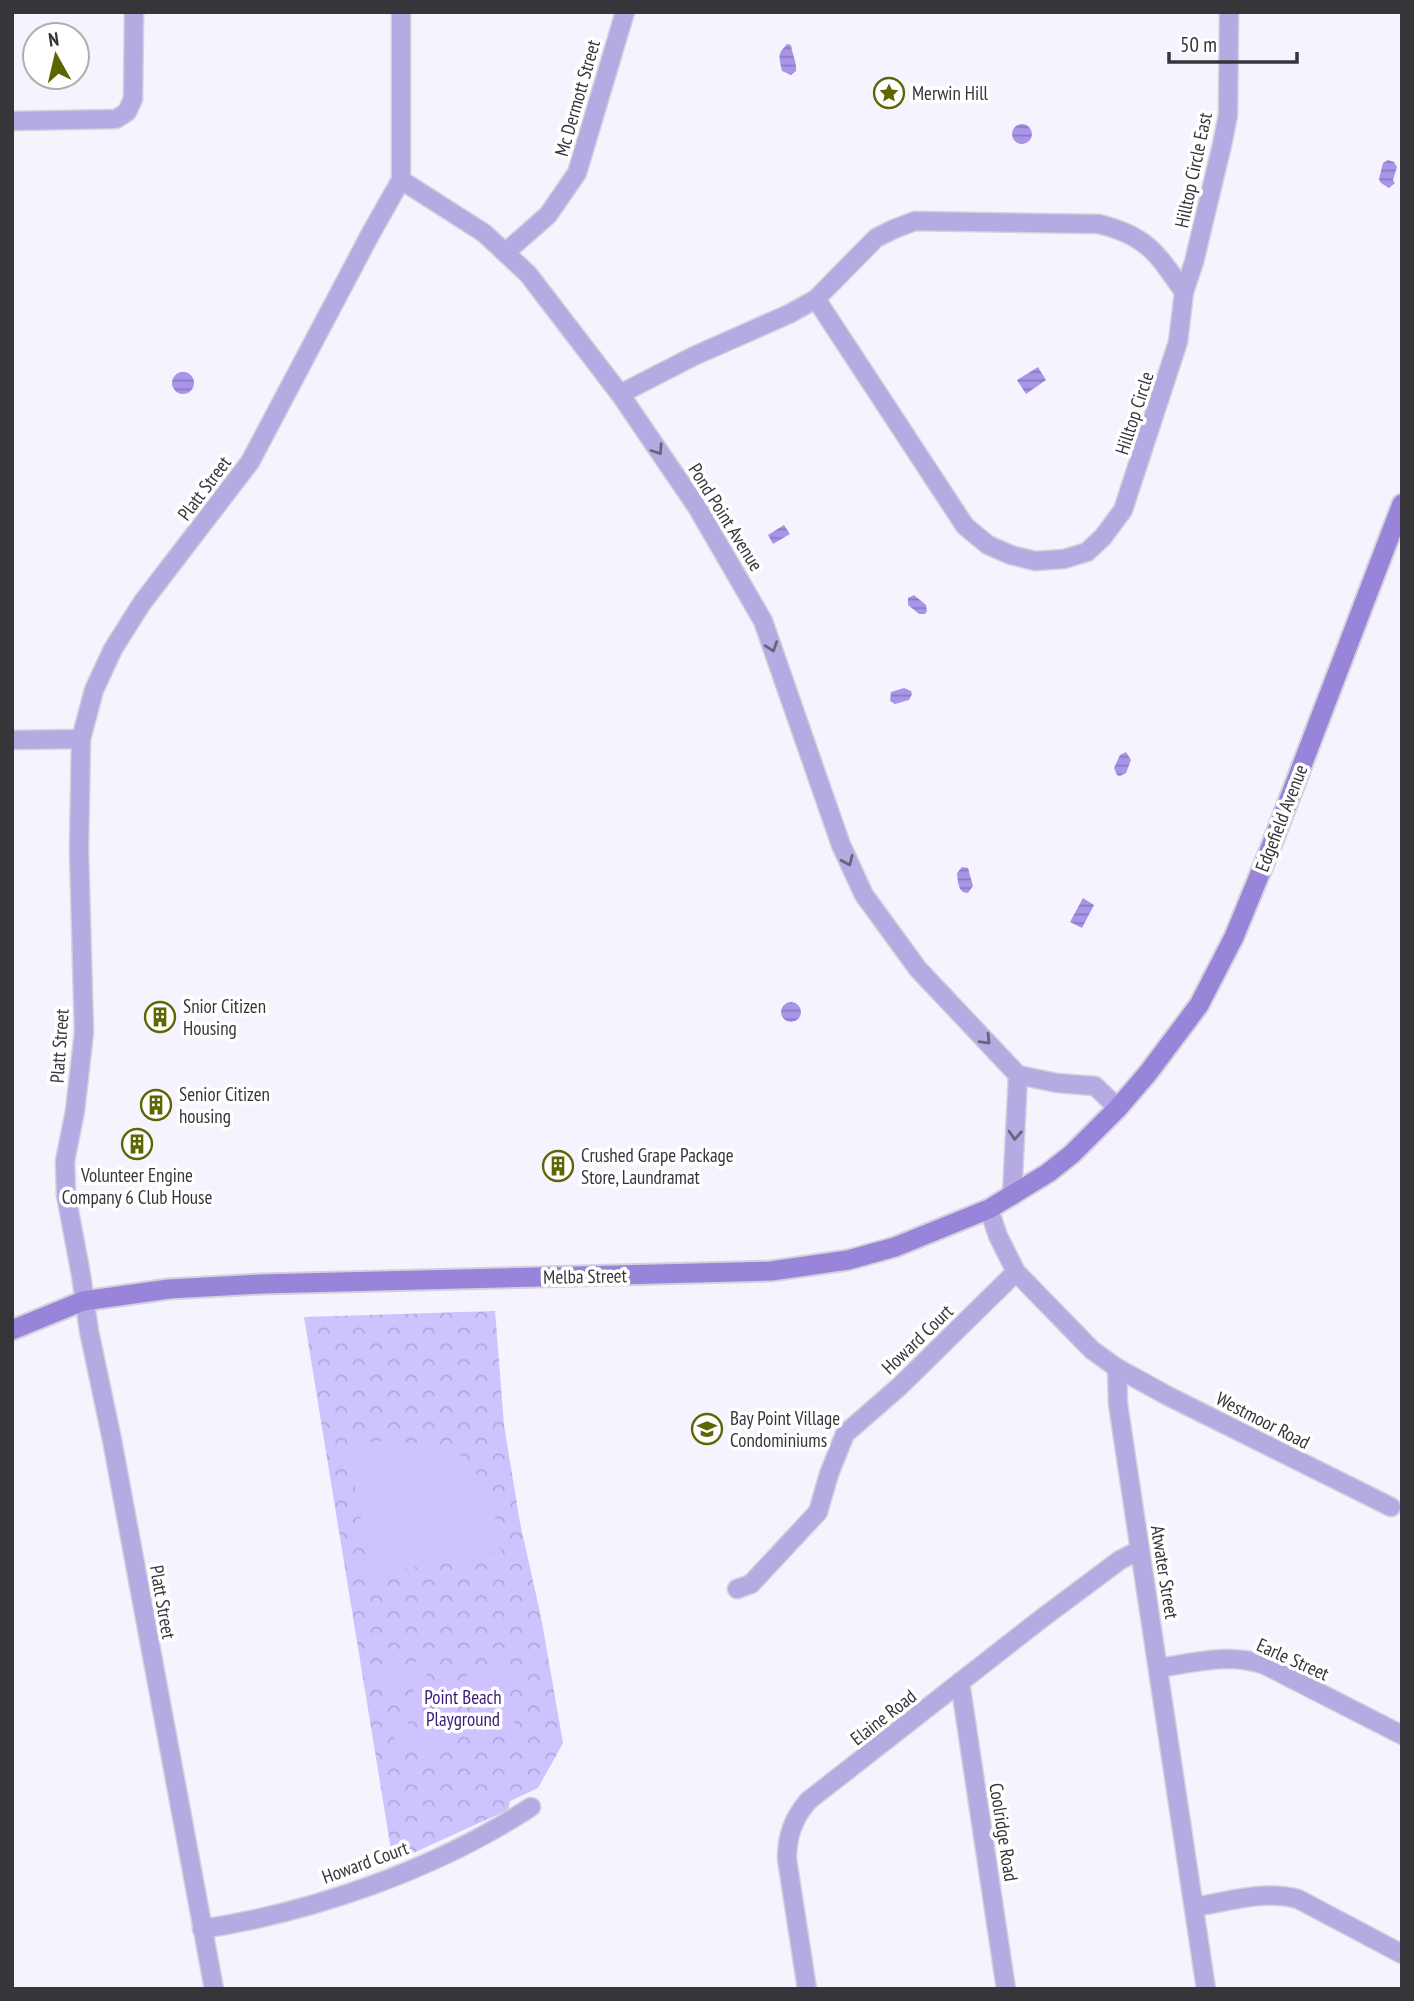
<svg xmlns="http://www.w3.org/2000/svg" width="1414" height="2001" viewBox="0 0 1414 2001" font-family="'PT Sans Narrow',sans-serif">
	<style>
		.park { fill: url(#park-crowns) }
		.garden { fill: #cec2ff }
		.water { fill: url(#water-rules) }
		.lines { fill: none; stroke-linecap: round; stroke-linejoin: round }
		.minor-casing { stroke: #d3d1db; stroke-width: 21 }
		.secondary-casing { stroke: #d3d1db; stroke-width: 23 }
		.minor { stroke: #b6aae3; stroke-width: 18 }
		.secondary { stroke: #9884d8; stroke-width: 19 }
		.oneway { stroke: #69647e }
		.labels { text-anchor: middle; stroke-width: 7; stroke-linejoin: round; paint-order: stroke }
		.poi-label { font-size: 19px; fill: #36353a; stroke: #fff; text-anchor: start }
		.street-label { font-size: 19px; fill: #36353a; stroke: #fff }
		.park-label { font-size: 19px; fill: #3e197a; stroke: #fff }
	</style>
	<defs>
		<pattern id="park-crowns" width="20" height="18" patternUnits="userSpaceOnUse" patternTransform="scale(1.75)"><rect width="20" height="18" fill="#cec2ff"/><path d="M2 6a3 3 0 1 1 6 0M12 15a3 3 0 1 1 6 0" fill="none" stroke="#b2a7db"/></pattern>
		<pattern id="water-rules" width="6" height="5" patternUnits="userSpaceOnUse" patternTransform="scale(1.75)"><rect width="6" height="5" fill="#a894e8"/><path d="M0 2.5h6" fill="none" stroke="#8a7abd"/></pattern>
	</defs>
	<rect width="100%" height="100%" fill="#f5f3fe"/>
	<!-- park -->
	<path class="park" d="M 495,1311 L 504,1425 L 520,1523 L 541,1617 L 563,1743 L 538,1788 L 510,1801 L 508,1810 L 393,1862 L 304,1317 Z"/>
	<!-- garden -->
	<g class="garden">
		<path d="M 377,1441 L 425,1444 L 458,1452 L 478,1476 L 494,1510 L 501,1552 L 375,1574 L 370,1570 L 348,1446 Z"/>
		<path d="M 424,1661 L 430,1694 L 414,1697 L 409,1663 Z"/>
		<path d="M 398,1665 L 403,1699 L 388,1701 L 382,1668 Z"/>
		<path d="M 504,1666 L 515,1730 L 477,1737 L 466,1672 Z"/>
		<path d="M 432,1710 L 438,1743 L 422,1746 L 417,1712 Z"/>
		<path d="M 406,1714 L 412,1748 L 396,1750 L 391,1717 Z"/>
	</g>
	<!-- water -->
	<g class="water">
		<path d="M 787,44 L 791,45 C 792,54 797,62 796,71 L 791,75 L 782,71 C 779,55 777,55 787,44 Z"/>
		<circle cx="1022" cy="134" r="10"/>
		<path d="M 1388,160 L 1394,162 L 1397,167 L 1393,180 L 1395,183 L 1389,188 L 1381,183 L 1379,179 L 1383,163 Z"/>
		<path d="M 1038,367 L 1046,380 L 1026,394 L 1017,380 Z"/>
		<circle cx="183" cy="383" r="11"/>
		<path d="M 784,525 L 790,534 L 773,544 L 768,535 Z"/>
		<path d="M 914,595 L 926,605 L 927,611 L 925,614 L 919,614 L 908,605 L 908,598 Z"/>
		<path d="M 904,688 L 911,691 L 912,694 L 909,700 L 895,704 L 890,701 L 891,692 Z"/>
		<path d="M 1126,752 L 1131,760 L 1126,773 L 1120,776 L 1117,775 L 1114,768 L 1120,755 Z"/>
		<path d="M 962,867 L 968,868 L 973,886 L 968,893 C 958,893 958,882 957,873 Z"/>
		<path d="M 1083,898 L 1094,905 L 1082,928 L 1070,922 Z"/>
		<circle cx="791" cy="1012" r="10"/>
	</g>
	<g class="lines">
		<!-- minor casing -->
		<g class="minor-casing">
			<g id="minor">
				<path d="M 401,12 L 401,180"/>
				<path d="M 12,121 L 116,119 L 127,112 L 133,99 L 134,12"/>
				<path d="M 401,180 L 484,233 L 528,274 L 620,394 L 697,507 L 763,621 L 841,845 L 864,895 L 918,969 L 1018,1075 L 1057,1083 L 1095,1086 L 1118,1108"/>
				<path d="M 506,252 L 548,215 L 577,173 L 625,12"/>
				<path d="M 816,299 L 965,526 L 988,545 L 1011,555 L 1035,561 L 1064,559 L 1087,552 L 1103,537 L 1123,510 L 1178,342 L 1184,292 L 1194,262 L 1222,145 L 1228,115 L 1229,12"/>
				<path d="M 620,394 L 694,356 L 789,314 L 816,299 L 876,238 L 894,229 L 915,221 L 1099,224 C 1147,236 1157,253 1184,292"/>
				<path d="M 12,740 L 81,739"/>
				<path d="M 1012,1196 L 1018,1075"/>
				<path d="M 989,1209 L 998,1236 L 1016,1272 L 1092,1350 L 1117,1368 L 1118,1404 L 1206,1989"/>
				<path d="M 1117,1368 L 1168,1396 L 1391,1507"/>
				<path d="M 737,1589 L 751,1584 L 818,1512 L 829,1474 L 845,1434 L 900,1386 L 1016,1272"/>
				<path d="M 1159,1668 C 1196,1662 1230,1653 1265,1665 L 1402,1735"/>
				<path d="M 960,1682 L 1006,1989"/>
				<path d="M 1195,1907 C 1229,1901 1264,1890 1298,1899 L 1402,1954"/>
				<path d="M 202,1929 C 314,1912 436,1869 531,1807"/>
				<path d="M 214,1989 L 112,1440 L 89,1331 L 81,1275 L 66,1195 L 65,1161 L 75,1111 L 84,1032 L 79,850 L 81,739 L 94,690 L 113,649 L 142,603 L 250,462 L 371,233 L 401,180"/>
				<path d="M 807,1989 L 787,1859 C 787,1836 793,1819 808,1801 L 1041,1619 L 1120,1560 L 1140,1550"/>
			</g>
		</g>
		<!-- secondary casing -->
		<g class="secondary-casing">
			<path id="secondary" d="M 12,1330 L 83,1301 L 169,1289 L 261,1284 L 771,1271 L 848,1260 L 895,1247 L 989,1209 L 1048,1173 L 1072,1154 L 1118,1108 L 1148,1073 L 1199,1005 L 1234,937 L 1270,849 L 1402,504"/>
		</g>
		<!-- minor -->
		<use href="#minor" class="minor"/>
		<!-- secondary -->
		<use href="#secondary" class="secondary"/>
	</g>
	<!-- one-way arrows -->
	<defs><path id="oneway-chevron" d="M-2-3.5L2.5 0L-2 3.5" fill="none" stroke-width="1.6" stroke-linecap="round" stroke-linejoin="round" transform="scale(1.75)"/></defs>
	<g class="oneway">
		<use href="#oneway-chevron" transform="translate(658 450) rotate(56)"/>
		<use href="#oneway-chevron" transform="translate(772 647) rotate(71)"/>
		<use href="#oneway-chevron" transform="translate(848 861) rotate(66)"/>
		<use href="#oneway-chevron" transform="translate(986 1040) rotate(46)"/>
		<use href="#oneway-chevron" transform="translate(1015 1135) rotate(93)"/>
	</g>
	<!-- icons -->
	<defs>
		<g id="sight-ring" transform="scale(1.575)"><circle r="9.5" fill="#fff" stroke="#5f6503" stroke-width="1.5"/><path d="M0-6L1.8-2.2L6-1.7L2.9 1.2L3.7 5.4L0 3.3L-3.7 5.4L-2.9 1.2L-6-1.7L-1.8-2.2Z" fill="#5f6503"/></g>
		<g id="building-ring" transform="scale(1.575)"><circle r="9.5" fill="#fff" stroke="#5f6503" stroke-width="1.5"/><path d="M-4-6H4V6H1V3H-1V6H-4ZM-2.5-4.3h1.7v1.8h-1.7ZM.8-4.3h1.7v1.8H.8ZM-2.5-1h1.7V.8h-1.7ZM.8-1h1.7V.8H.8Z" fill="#5f6503"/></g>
		<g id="school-ring" transform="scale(1.575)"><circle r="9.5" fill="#fff" stroke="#5f6503" stroke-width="1.5"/><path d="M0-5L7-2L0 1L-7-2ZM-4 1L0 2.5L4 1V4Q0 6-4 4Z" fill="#5f6503"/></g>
	</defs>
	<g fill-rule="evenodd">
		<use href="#sight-ring" x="889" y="93"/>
		<use href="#building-ring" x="160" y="1017"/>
		<use href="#building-ring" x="156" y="1105"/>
		<use href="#building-ring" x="137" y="1144"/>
		<use href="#building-ring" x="558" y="1166"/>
		<use href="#school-ring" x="707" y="1429"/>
	</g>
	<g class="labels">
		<!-- poi labels -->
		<g class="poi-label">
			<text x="912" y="100">Merwin Hill</text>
			<text x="183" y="1013">Snior Citizen<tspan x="183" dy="22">Housing</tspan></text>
			<text x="179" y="1101">Senior Citizen<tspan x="179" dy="22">housing</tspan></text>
			<text x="581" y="1162">Crushed Grape Package<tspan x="581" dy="22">Store, Laundramat</tspan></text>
			<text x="137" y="1182" text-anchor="middle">Volunteer Engine<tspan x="137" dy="22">Company 6 Club House</tspan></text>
			<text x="730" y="1425">Bay Point Village<tspan x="730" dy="22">Condominiums</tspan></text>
		</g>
		<!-- street labels -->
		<g class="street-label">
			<text transform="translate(577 98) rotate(-74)" y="7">Mc Dermott Street</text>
			<text transform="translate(1193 170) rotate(-78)" y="7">Hilltop Circle East</text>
			<text transform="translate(1134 413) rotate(-72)" y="7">Hilltop Circle</text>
			<text transform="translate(204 488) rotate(-53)" y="7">Platt Street</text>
			<text transform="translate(726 517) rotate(58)" y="7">Pond Point Avenue</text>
			<text transform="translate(1281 818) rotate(-69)" y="7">Edgefield Avenue</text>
			<text transform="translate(59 1046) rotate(-86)" y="7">Platt Street</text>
			<text transform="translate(585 1276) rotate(-1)" y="7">Melba Street</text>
			<text transform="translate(917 1339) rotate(-44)" y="7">Howard Court</text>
			<text transform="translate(1263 1420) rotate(27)" y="7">Westmoor Road</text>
			<text transform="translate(1165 1572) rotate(81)" y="7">Atwater Street</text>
			<text transform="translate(163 1602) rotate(80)" y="7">Platt Street</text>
			<text transform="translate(1293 1659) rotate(24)" y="7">Earle Street</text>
			<text transform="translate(883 1717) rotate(-38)" y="7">Elaine Road</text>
			<text transform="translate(1004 1832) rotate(81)" y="7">Coolridge Road</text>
			<text transform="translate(365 1862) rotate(-20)" y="7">Howard Court</text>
		</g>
		<!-- park labels -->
		<g class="park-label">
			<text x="463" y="1704">Point Beach<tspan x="463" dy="22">Playground</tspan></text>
		</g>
	</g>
	<!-- border -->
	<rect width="1414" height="2001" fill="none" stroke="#36353a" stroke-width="28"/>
	<!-- north arrow -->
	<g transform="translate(56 56) rotate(352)"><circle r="33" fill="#ffffff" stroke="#afaeb0" stroke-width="2"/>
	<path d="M0-5L12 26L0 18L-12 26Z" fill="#5f6503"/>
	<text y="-10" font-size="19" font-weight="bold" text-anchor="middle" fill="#36353a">N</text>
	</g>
	<!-- scale -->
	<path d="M1169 52v10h128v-10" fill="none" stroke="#36353a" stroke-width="3.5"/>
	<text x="1180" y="52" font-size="21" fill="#36353a" stroke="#ffffff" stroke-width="5" paint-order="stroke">50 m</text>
</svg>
